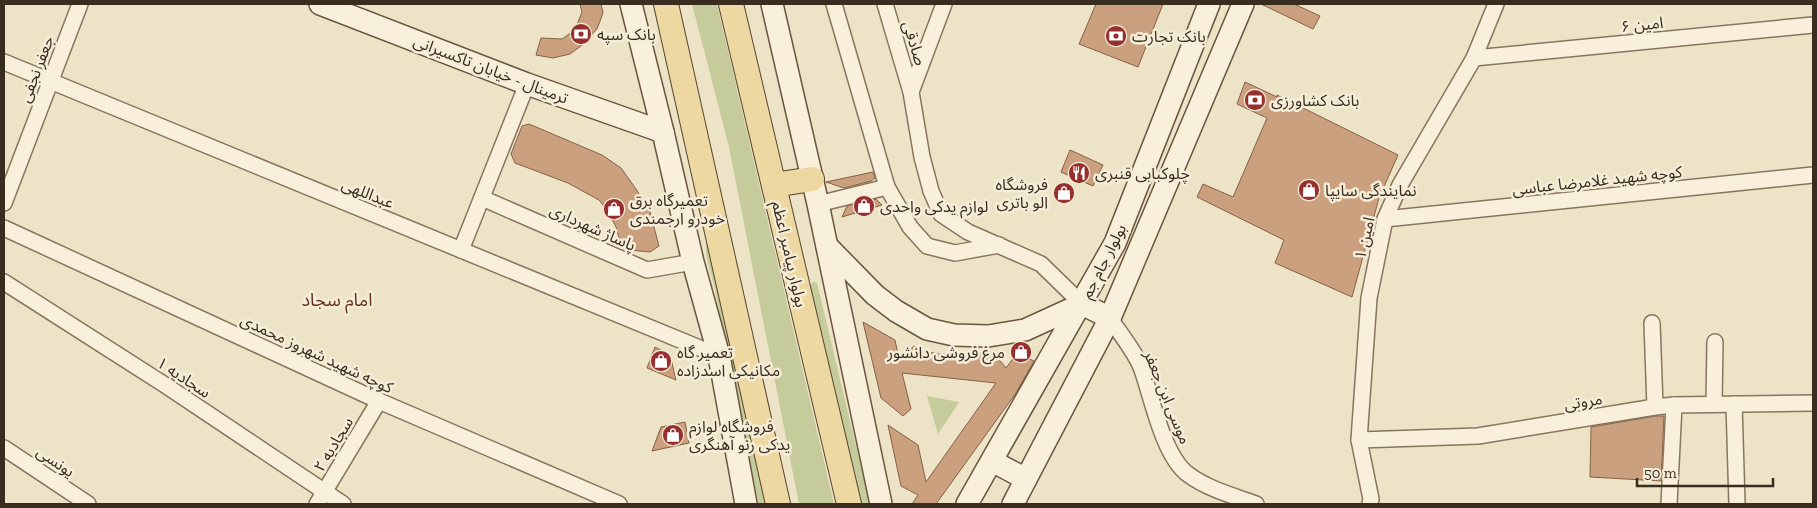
<svg xmlns="http://www.w3.org/2000/svg" width="1817" height="508" viewBox="0 0 1817 508" font-family="'Zilla Slab','Noto Sans Arabic',serif">
	<style>
		.green { fill: #c5cb9b }
		.building { fill: #caa07f; stroke: #876044 }
		.lines { fill: none; stroke-linecap: round; stroke-linejoin: round }
		.street-casing { stroke: #89755d; stroke-width: 18 }
		.secondary-casing { stroke: #6b5640; stroke-width: 24 }
		.primary-casing { stroke: #574331; stroke-width: 26 }
		.street { stroke: #f8f0db; stroke-width: 15 }
		.secondary { stroke: #f8f0db; stroke-width: 21 }
		.primary { stroke: #eed8a1; stroke-width: 24 }
		.labels { text-anchor: middle; stroke-width: 5; stroke-linejoin: round; paint-order: stroke }
		.street-label { font-size: 16px; fill: #392d20; stroke: #f5edd7 }
		.poi-label { font-size: 16px; fill: #392d20; stroke: #f5edd7; text-anchor: start }
		.neighbourhood-label { font-size: 18px; fill: #653121; stroke: #f5edd7 }
	</style>
	<rect width="100%" height="100%" fill="#ede3c7"/>
	<!-- green -->
	<g class="green">
		<path d="M 692,4 L 717,4 L 834,504 L 799,504 L 729,147 Z"/>
		<path d="M 707,235 L 766,504 L 759,504 C 742,435 729,365 716,295 C 713,276 702,254 707,235 Z"/>
		<path d="M 813,281 L 817,283 L 870,504 L 862,504 L 810,287 Z"/>
		<path d="M 927,396 L 959,402 L 938,434 Z"/>
	</g>
	<!-- building -->
	<g class="building">
		<path d="M 580,4 L 601,4 L 603,13 L 597,29 L 581,46 L 570,54 L 553,58 L 536,55 L 541,38 L 562,39 L 575,30 L 582,12 Z"/>
		<path d="M 1096,4 L 1163,4 L 1138,67 L 1079,44 Z"/>
		<path d="M 1261,4 L 1294,4 L 1320,16 L 1313,29 Z"/>
		<path d="M 1245,82 L 1277,97 L 1277,95 L 1398,155 L 1379,198 L 1352,297 L 1275,263 L 1284,240 L 1197,197 L 1203,184 L 1233,197 L 1267,118 L 1237,104 Z"/>
		<path d="M 529,124 L 602,155 L 621,168 L 636,189 L 650,212 L 659,246 L 650,252 L 629,250 L 621,245 L 616,227 L 608,211 L 599,200 L 568,183 L 515,163 L 511,154 L 522,126 Z"/>
		<path d="M 1070,150 L 1103,165 L 1093,186 L 1061,172 Z"/>
		<path d="M 873,172 L 875,178 L 871,181 L 844,188 L 826,182 Z"/>
		<path d="M 876,199 L 882,205 L 842,217 L 847,206 Z"/>
		<path d="M 863,322 L 895,340 L 899,359 L 914,346 L 925,351 L 938,354 L 959,355 L 993,352 L 1006,368 L 1017,353 L 1034,361 L 1016,393 L 936,504 L 912,504 L 918,495 L 901,486 L 888,425 L 918,445 L 926,482 L 996,383 L 902,373 L 911,409 L 903,416 L 881,398 Z"/>
		<path d="M 655,347 L 670,355 L 676,380 L 647,368 Z"/>
		<path d="M 1656,416 L 1664,416 L 1661,481 L 1590,477 L 1591,427 Z"/>
		<path d="M 685,422 L 689,443 L 652,451 L 661,427 Z"/>
	</g>
	<g class="lines">
		<!-- street casing -->
		<g class="street-casing">
			<g id="street">
				<path d="M 834,4 L 887,187 L 910,227 L 927,246 L 955,253 L 999,245"/>
				<path d="M 885,4 L 911,92"/>
				<path d="M 944,4 L 911,92 L 922,157 L 931,191 L 941,214 L 968,232 L 1041,264 L 1082,304"/>
				<path d="M 1474,58 L 1813,25"/>
				<path d="M 4,62 L 719,356"/>
				<path d="M 482,198 L 647,270 L 693,262"/>
				<path d="M 4,203 L 80,4"/>
				<path d="M 818,204 L 887,187"/>
				<path d="M 1385,219 L 1813,175"/>
				<path d="M 4,228 L 379,401 L 619,504"/>
				<path d="M 461,250 L 527,84"/>
				<path d="M 4,282 L 165,385 L 343,504"/>
				<path d="M 1110,318 C 1120,334 1134,350 1141,367 C 1152,397 1163,457 1189,475 C 1208,489 1234,496 1256,504"/>
				<path d="M 1652,323 L 1655,407"/>
				<path d="M 1714,404 L 1715,342"/>
				<path d="M 1734,404 L 1737,504"/>
				<path d="M 1359,440 L 1478,436 L 1655,407 L 1674,405 L 1813,403"/>
				<path d="M 4,448 L 88,504"/>
				<path d="M 317,504 L 379,401"/>
				<path d="M 1370,504 L 1371,499 L 1359,440 L 1369,298 L 1385,219 L 1400,185 L 1474,58 L 1496,4"/>
				<path d="M 1669,504 L 1674,405"/>
			</g>
		</g>
		<!-- secondary casing -->
		<g class="secondary-casing">
			<g id="secondary">
				<path d="M 320,4 L 527,84 L 663,132"/>
				<path d="M 631,4 L 663,132 L 693,262 L 719,356 L 746,504"/>
				<path d="M 772,4 L 818,204 L 881,504"/>
				<path d="M 827,246 L 875,295 L 896,311 L 927,329 L 954,335 L 988,336 L 1025,330 L 1082,304 L 1110,318"/>
				<path d="M 992,461 L 1026,479"/>
				<path d="M 967,504 L 1115,243 L 1209,4"/>
				<path d="M 1013,504 L 1110,318 L 1243,4"/>
			</g>
		</g>
		<!-- primary casing -->
		<g class="primary-casing">
			<g id="primary">
				<path d="M 666,4 L 778,504"/>
				<path d="M 731,4 L 849,504"/>
				<path d="M 774,185 L 812,179"/>
			</g>
		</g>
		<!-- street -->
		<use href="#street" class="street"/>
		<!-- secondary -->
		<use href="#secondary" class="secondary"/>
		<!-- primary -->
		<use href="#primary" class="primary"/>
	</g>
	<!-- icons -->
	<defs>
		<g id="bank-disc" transform="scale(1.125)"><circle r="9.5" fill="#96302f" stroke="#f5edd7"/><path d="M-6-4H6V4H-6ZM0-2.3a2.3 2.3 0 1 0 0 4.6a2.3 2.3 0 1 0 0-4.6Z" fill="#fff"/></g>
		<g id="restaurant-disc" transform="scale(1.125)"><circle r="9.5" fill="#96302f" stroke="#f5edd7"/><path d="M-5-6h1v4h1v-4h1v4h1v-4h1v5L-1.5 .5V6h-2V.5L-5-1ZM5-6V6H3V1.5H1.5Q1.5-4 5-6Z" fill="#fff"/></g>
		<g id="shop-disc" transform="scale(1.125)"><circle r="9.5" fill="#96302f" stroke="#f5edd7"/><path d="M-5-2.5h2.3a2.7 3.5 0 0 1 5.4 0H5L5.5 6h-11ZM-1.5-2.5h3a1.5 2.3 0 0 0-3 0Z" fill="#fff"/></g>
	</defs>
	<g fill-rule="evenodd">
		<use href="#bank-disc" x="581" y="34"/>
		<use href="#bank-disc" x="1116" y="36"/>
		<use href="#bank-disc" x="1255" y="100"/>
		<use href="#restaurant-disc" x="1079" y="173"/>
		<use href="#shop-disc" x="1309" y="190"/>
		<use href="#shop-disc" x="1064" y="193"/>
		<use href="#shop-disc" x="864" y="206"/>
		<use href="#shop-disc" x="614" y="209"/>
		<use href="#shop-disc" x="1021" y="352"/>
		<use href="#shop-disc" x="661" y="361"/>
		<use href="#shop-disc" x="673" y="435"/>
	</g>
	<g class="labels">
		<!-- street labels -->
		<g class="street-label">
			<text transform="translate(1642 24) rotate(-6)" y="6">امین ۶</text>
			<text transform="translate(915 43) rotate(73)" y="6">صادقی</text>
			<text transform="translate(36 69) rotate(-69)" y="6">جعفر نجفی</text>
			<text transform="translate(491 69) rotate(21)" y="6">ترمینال - خیابان تاکسیرانی</text>
			<text transform="translate(1597 180) rotate(-6)" y="6">کوچه شهید غلامرضا عباسی</text>
			<text transform="translate(368 193) rotate(22)" y="6">عبداللهی</text>
			<text transform="translate(593 227) rotate(24)" y="6">پاساژ شهرداری</text>
			<text transform="translate(1364 238) rotate(-77)" y="6">امین ۱</text>
			<text transform="translate(790 254) rotate(77)" y="6">بولوار پیامبر اعظم</text>
			<text transform="translate(1103 261) rotate(-63)" y="6">بولوار جام جم</text>
			<text transform="translate(317 353) rotate(25)" y="6">کوچه شهید شهروز محمدی</text>
			<text transform="translate(184 377) rotate(33)" y="6">سجادیه ۱</text>
			<text transform="translate(1168 397) rotate(68)" y="6">موسی ابن جعفر</text>
			<text transform="translate(1583 401) rotate(-9)" y="6">مروتی</text>
			<text transform="translate(333 444) rotate(-59)" y="6">سجادیه ۲</text>
			<text transform="translate(56 461) rotate(34)" y="6">یونسی</text>
		</g>
		<!-- poi labels -->
		<g class="poi-label">
			<text x="597" y="40">بانک سپه</text>
			<text x="1132" y="42">بانک تجارت</text>
			<text x="1271" y="106">بانک کشاورزی</text>
			<text x="1095" y="179">چلوکبابی قنبری</text>
			<text x="1048" y="190" text-anchor="end">فروشگاه<tspan x="1048" dy="18">الو باتری</tspan></text>
			<text x="1325" y="196">نمایندگی سایپا</text>
			<text x="630" y="206">تعمیرگاه برق<tspan x="630" dy="18">خودرو ارجمندی</tspan></text>
			<text x="880" y="212">لوازم یدکی واحدی</text>
			<text x="677" y="358">تعمیر گاه<tspan x="677" dy="18">مکانیکی اسدزاده</tspan></text>
			<text x="1005" y="358" text-anchor="end">مرغ فروشی دانشور</text>
			<text x="689" y="432">فروشگاه لوازم<tspan x="689" dy="18">یدکی رنو آهنگری</tspan></text>
		</g>
		<!-- neighbourhood labels -->
		<g class="neighbourhood-label">
			<text x="337" y="306">امام سجاد</text>
		</g>
	</g>
	<!-- border -->
	<rect width="1817" height="508" fill="none" stroke="#392d20" stroke-width="10"/>
	<!-- scale -->
	<path d="M1637 478v8h136v-8" fill="none" stroke="#392d20" stroke-width="2.5"/>
	<text x="1644" y="478" font-size="15" fill="#392d20" stroke="#f5edd7" stroke-width="4" paint-order="stroke">50 m</text>
</svg>
